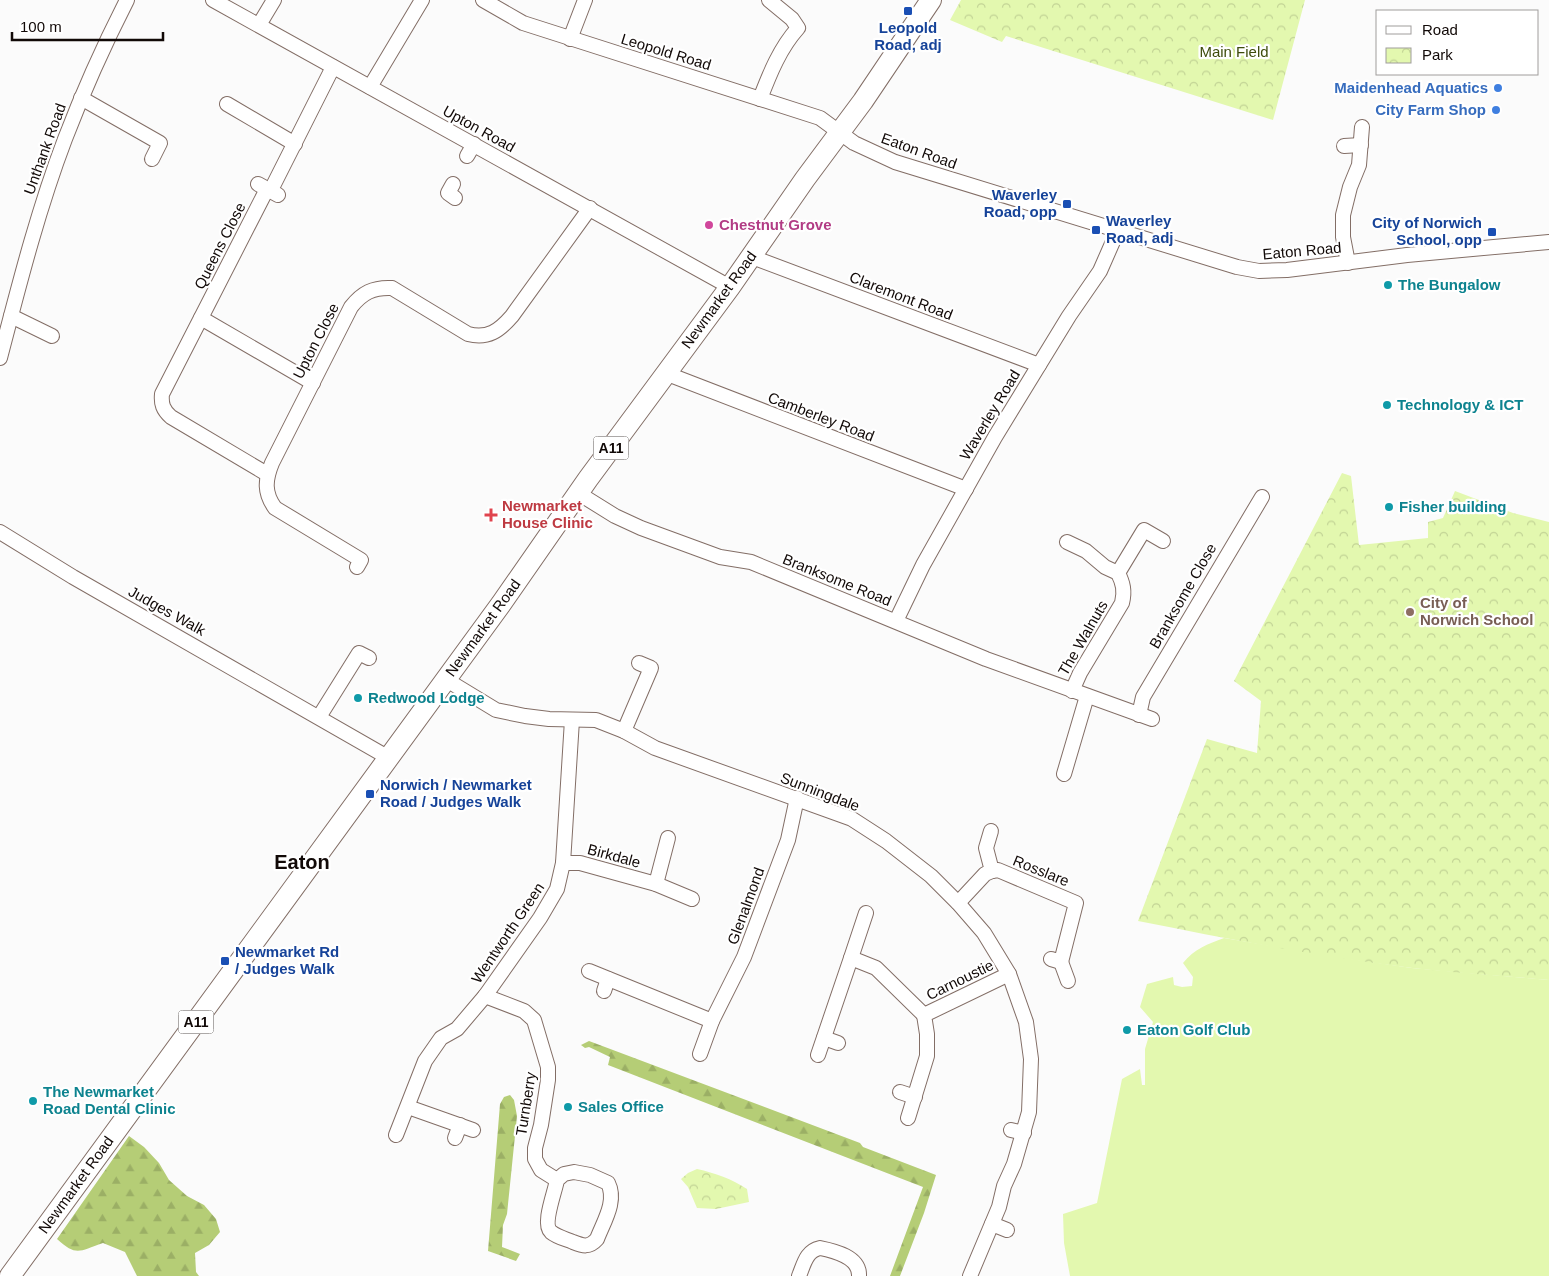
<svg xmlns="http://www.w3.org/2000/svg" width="1549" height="1276" viewBox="0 0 1549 1276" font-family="Arial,sans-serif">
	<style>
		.grass { fill: #e3f8af }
		.forest { fill: url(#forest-firs) }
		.park { fill: url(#park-crowns) }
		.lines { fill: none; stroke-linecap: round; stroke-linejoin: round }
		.minor-casing { stroke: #836e66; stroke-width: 16 }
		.highway-casing { stroke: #836e66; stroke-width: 22 }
		.minor { stroke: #fff; stroke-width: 14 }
		.highway { stroke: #fff; stroke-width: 20 }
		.transit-dot { fill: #1a4fb4; stroke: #fff; stroke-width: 2 }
		.shop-dot { fill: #3f7fe0; stroke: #fff; stroke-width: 2 }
		.hotel-dot { fill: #d1479c; stroke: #fff; stroke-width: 2 }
		.culture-dot { fill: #0f9aa8; stroke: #fff; stroke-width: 2 }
		.health-dot { fill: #e0444e; stroke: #fff; stroke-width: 2 }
		.education-dot { fill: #8d6e63; stroke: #fff; stroke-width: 2 }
		.labels { text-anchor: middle; stroke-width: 4.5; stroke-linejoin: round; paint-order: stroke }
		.shield { fill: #fff; stroke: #585351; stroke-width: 1 }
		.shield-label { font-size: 14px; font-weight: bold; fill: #110907 }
		.transit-label { font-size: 15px; font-weight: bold; fill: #164399; stroke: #fff; text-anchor: start }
		.street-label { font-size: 15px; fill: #110907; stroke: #fff }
		.park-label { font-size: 15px; fill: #3e4c0c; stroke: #fff }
		.shop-label { font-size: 15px; font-weight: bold; fill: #366cbe; stroke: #fff; text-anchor: end }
		.hotel-label { font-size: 15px; font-weight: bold; fill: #b23c85; stroke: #fff; text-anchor: start }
		.culture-label { font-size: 15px; font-weight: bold; fill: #0d838f; stroke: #fff; text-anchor: start }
		.health-label { font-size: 15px; font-weight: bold; fill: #be3a42; stroke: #fff; text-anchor: start }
		.education-label { font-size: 15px; font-weight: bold; fill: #785e54; stroke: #fff; text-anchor: start }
		.district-label { font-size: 20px; font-weight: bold; fill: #110907; stroke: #fff }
	</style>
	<defs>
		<pattern id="forest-firs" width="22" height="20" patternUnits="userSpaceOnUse" patternTransform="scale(1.25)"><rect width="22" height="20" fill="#b5cd76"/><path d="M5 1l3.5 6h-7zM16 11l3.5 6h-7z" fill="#9baf65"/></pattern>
		<pattern id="park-crowns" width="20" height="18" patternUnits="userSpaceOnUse" patternTransform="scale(1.25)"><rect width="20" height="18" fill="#e3f8af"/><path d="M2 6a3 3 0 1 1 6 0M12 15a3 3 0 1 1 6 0" fill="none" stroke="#c2d395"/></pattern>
	</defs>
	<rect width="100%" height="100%" fill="#fbfbfb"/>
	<!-- grass -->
	<path class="grass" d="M 1224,938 L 1351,959 L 1412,968 L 1549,980 L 1549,1276 L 1070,1276 L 1064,1243 L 1063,1214 L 1097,1203 L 1122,1079 L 1140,1069 L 1142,1085 L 1145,1085 L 1145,1049 L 1153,1022 L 1140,1007 L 1147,984 L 1173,977 L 1174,985 L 1182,987 L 1192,986 L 1193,977 L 1183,963 C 1194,949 1208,944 1224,938 Z"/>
	<!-- forest -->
	<g class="forest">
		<path d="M 589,1041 L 860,1143 L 863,1147 L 936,1175 L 924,1213 L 900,1276 L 890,1276 L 923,1187 L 608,1065 L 610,1057 L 589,1047 L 585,1048 L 581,1045 Z"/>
		<path d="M 510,1095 L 514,1100 L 517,1116 L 507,1214 L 503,1225 L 502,1247 L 520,1254 L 516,1261 L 488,1251 L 500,1104 L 504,1097 Z"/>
		<path d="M 129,1136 L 144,1147 L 159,1163 L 169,1180 L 187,1196 L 204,1205 L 216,1219 L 220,1232 L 209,1245 L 195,1253 L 196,1272 L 199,1276 L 137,1276 L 125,1252 L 103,1243 C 79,1251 77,1257 57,1239 Z"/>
	</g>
	<!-- park -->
	<g class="park">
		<path d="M 961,0 L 1305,0 L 1273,120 L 1006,36 L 1002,42 L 950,20 Z"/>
		<path d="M 1342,473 L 1351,476 L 1359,545 L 1428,538 L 1428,522 L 1443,518 L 1455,491 L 1513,513 L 1549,522 L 1549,980 C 1503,976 1458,973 1412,968 C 1320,957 1229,939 1138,921 L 1207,739 L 1257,753 L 1261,701 L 1234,681 Z"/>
		<path d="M 697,1169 C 715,1173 732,1179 747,1189 L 749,1202 L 716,1209 L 697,1208 L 688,1187 L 681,1179 L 688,1173 Z"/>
	</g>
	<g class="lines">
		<!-- minor casing -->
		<g class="minor-casing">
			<g id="minor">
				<path d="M 213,0 L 730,287"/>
				<path d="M 483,0 L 523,23 L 820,118 L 854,143 L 895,162 L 1237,267 L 1259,271 L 1287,270 L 1407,255 L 1549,242"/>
				<path d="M 259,25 L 274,0"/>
				<path d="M 570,39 L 585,0"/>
				<path d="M 370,87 L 422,0"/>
				<path d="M 81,98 L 160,143 L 152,159"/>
				<path d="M 760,99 C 770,73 780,48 798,28 L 792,19 L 769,0"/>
				<path d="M 227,104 L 295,144"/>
				<path d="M 1344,146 L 1361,145"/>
				<path d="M 467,156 L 474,144"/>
				<path d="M 258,184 L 278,195"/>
				<path d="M 274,184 L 333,67"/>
				<path d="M 453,184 L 448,193 L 455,198"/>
				<path d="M 267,189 L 162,394 C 161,404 163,410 171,417 L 267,474"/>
				<path d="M 752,257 L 1039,365"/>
				<path d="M 1348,263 L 1343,237 L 1343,215 L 1350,187 L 1359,165 L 1362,127"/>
				<path d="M 11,316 L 52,336"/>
				<path d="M 201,318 L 313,383"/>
				<path d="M 0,358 C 19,285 38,210 65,139 C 83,92 104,45 127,0"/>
				<path d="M 665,373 L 966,489"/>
				<path d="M 578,493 L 615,516 L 641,528 L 720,557 L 751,562 L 986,659 L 1152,719"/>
				<path d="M 0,532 L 73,577 L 389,758"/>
				<path d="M 1067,542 L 1086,551 L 1105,567 L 1118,573 C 1123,583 1125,591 1122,603 L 1080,673 L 1072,691"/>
				<path d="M 357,567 L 361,560 L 275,508 C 264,493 265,480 272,463 L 351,307 C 362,293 373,287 392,288 L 468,334 C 488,339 499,331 512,316 L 590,208"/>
				<path d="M 1118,573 L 1144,530 L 1163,541"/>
				<path d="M 896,621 L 923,565 L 995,437 L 1069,316 L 1100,271 L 1118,230"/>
				<path d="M 445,679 L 496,710 L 525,716 L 549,719 L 596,720 L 624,731 L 655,748 L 852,819 L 886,841 L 931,876 L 958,903 L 984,933 L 1009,974 L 1026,1022 L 1031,1059 L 1029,1112 L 1014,1164 L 1004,1186 L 999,1207 L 970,1276"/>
				<path d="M 1139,715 L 1143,697 L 1262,497"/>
				<path d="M 319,717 L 359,653 L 369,658"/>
				<path d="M 624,731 L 651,668 L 639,663"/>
				<path d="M 1064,774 L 1087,696"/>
				<path d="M 563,863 L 580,863 L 656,884 L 692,899"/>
				<path d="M 992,871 L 998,870 L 1076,903 L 1061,962 L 1051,959"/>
				<path d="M 656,884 L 668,838"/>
				<path d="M 958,903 L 985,874 L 992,871 L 986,848 L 991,831"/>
				<path d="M 866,913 L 851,958 L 876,968 L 924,1015"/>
				<path d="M 1061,962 L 1068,981"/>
				<path d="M 589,971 L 712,1021"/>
				<path d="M 604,991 L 608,979"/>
				<path d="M 485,996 L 524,1011 L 534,1020 L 548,1067 L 548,1080 L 541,1125 L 535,1148 L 535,1159 L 541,1170 L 557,1180"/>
				<path d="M 824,1038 L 838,1043"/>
				<path d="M 700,1054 L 712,1021 L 744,957 L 788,840 L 797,798"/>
				<path d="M 818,1055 L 851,958"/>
				<path d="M 900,1092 L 915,1097"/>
				<path d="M 408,1107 L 473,1130"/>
				<path d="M 908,1118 L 927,1056 L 927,1034 L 924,1015 L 1009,974"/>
				<path d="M 1011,1130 L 1024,1133"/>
				<path d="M 396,1135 L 425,1061 L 441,1038 L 457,1029 L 485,996 L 540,918 L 557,889 L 563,863 L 572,720"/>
				<path d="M 455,1138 L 460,1125"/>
				<path d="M 574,1172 L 590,1175 L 608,1183 C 617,1201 604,1221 597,1239 C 589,1248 583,1246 573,1242 C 566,1239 557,1237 551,1232 C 542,1224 555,1192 557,1180 L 564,1174 Z"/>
				<path d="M 992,1224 L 1007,1230"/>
				<path d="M 799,1276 C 804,1264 806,1251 820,1248 C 835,1251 860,1257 859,1276"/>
			</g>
		</g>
		<!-- highway casing -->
		<g class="highway-casing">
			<path id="highway" d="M 10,1276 L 501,604 L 588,479 L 730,287 L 805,179 L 863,101 L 931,0"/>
		</g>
		<!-- minor -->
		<use href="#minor" class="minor"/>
		<!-- highway -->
		<use href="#highway" class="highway"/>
	</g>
	<!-- markers -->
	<g class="transit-dot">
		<rect x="903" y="6" width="10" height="10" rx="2.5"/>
		<rect x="1062" y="199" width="10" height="10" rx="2.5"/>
		<rect x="1091" y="225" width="10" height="10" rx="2.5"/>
		<rect x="1487" y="227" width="10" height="10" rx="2.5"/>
		<rect x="365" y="789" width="10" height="10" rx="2.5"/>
		<rect x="220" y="956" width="10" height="10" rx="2.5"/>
	</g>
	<g class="shop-dot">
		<circle cx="1498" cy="88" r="5"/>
		<circle cx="1496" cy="110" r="5"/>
	</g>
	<circle class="hotel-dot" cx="709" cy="225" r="5"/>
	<g class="culture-dot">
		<circle cx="1388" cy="285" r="5"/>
		<circle cx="1387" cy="405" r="5"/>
		<circle cx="1389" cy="507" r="5"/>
		<circle cx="358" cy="698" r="5"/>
		<circle cx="1127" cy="1030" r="5"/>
		<circle cx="33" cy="1101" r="5"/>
		<circle cx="568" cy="1107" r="5"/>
	</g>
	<path class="health-dot" d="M488.5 507.5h5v5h5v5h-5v5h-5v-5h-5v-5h5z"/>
	<circle class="education-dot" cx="1410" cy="612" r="5"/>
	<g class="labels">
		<!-- shield labels -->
		<g class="shield">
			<rect x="593.5" y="436.5" width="35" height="23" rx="4"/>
			<rect x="178.5" y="1010.5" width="35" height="23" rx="4"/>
		</g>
		<g class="shield-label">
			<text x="611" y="453">A11</text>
			<text x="196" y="1027">A11</text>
		</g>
		<!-- transit labels -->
		<g class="transit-label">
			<text x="908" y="33" text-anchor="middle">Leopold<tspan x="908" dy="17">Road, adj</tspan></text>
			<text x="1057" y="200" text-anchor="end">Waverley<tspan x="1057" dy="17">Road, opp</tspan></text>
			<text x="1106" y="226">Waverley<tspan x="1106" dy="17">Road, adj</tspan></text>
			<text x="1482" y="228" text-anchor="end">City of Norwich<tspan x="1482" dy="17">School, opp</tspan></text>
			<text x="380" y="790">Norwich / Newmarket<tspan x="380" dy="17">Road / Judges Walk</tspan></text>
			<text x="235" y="957">Newmarket Rd<tspan x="235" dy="17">/ Judges Walk</tspan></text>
		</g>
		<!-- street labels -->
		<g class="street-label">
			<text transform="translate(666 52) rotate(17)" y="5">Leopold Road</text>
			<text transform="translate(479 129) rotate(29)" y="5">Upton Road</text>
			<text transform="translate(45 149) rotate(-70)" y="5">Unthank Road</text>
			<text transform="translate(919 151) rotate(20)" y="5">Eaton Road</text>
			<text transform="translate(220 246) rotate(-63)" y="5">Queens Close</text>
			<text transform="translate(1302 251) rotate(-5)" y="5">Eaton Road</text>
			<text transform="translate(901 296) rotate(21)" y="5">Claremont Road</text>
			<text transform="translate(719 300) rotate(-54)" y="5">Newmarket Road</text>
			<text transform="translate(316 341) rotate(-63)" y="5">Upton Close</text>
			<text transform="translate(990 415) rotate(-59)" y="5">Waverley Road</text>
			<text transform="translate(821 417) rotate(21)" y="5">Camberley Road</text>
			<text transform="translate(837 580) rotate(22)" y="5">Branksome Road</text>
			<text transform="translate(1183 596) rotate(-60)" y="5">Branksome Close</text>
			<text transform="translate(167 611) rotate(29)" y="5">Judges Walk</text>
			<text transform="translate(483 628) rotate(-54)" y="5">Newmarket Road</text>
			<text transform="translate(1083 638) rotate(-60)" y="5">The Walnuts</text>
			<text transform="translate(820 792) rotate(21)" y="5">Sunningdale</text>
			<text transform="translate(614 856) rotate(15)" y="5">Birkdale</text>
			<text transform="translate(1041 871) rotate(22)" y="5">Rosslare</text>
			<text transform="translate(746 906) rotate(-70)" y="5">Glenalmond</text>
			<text transform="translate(508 933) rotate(-56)" y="5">Wentworth Green</text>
			<text transform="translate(960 980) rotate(-26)" y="5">Carnoustie</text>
			<text transform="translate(526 1104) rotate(-81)" y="5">Turnberry</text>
			<text transform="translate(76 1185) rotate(-54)" y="5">Newmarket Road</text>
		</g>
		<!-- park labels -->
		<g class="park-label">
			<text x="1234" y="57">Main Field</text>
		</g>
		<!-- shop labels -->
		<g class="shop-label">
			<text x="1488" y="93">Maidenhead Aquatics</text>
			<text x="1486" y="115">City Farm Shop</text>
		</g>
		<!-- hotel labels -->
		<g class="hotel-label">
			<text x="719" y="230">Chestnut Grove</text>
		</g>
		<!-- culture labels -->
		<g class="culture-label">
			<text x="1398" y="290">The Bungalow</text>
			<text x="1397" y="410">Technology &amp; ICT</text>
			<text x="1399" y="512">Fisher building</text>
			<text x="368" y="703">Redwood Lodge</text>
			<text x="1137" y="1035">Eaton Golf Club</text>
			<text x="43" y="1097">The Newmarket<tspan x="43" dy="17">Road Dental Clinic</tspan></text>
			<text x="578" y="1112">Sales Office</text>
		</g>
		<!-- health labels -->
		<g class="health-label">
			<text x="502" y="511">Newmarket<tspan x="502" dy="17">House Clinic</tspan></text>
		</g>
		<!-- education labels -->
		<g class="education-label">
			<text x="1420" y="608">City of<tspan x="1420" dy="17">Norwich School</tspan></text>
		</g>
		<!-- district labels -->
		<g class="district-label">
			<text x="302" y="869">Eaton</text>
		</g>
	</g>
	<!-- legend -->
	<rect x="1376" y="10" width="162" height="65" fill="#ffffff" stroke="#a09d9c"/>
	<rect x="1386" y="26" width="25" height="8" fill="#ffffff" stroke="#a09d9c"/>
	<text x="1422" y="35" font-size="15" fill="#110907">Road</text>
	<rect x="1386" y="48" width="25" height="15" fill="url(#park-crowns)" stroke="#a09d9c"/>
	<text x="1422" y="60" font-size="15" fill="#110907">Park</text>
	<!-- scale -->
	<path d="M12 32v8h151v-8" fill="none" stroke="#110907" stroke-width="2.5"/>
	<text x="20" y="32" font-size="15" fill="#110907" stroke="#ffffff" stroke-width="4" paint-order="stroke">100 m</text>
</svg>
